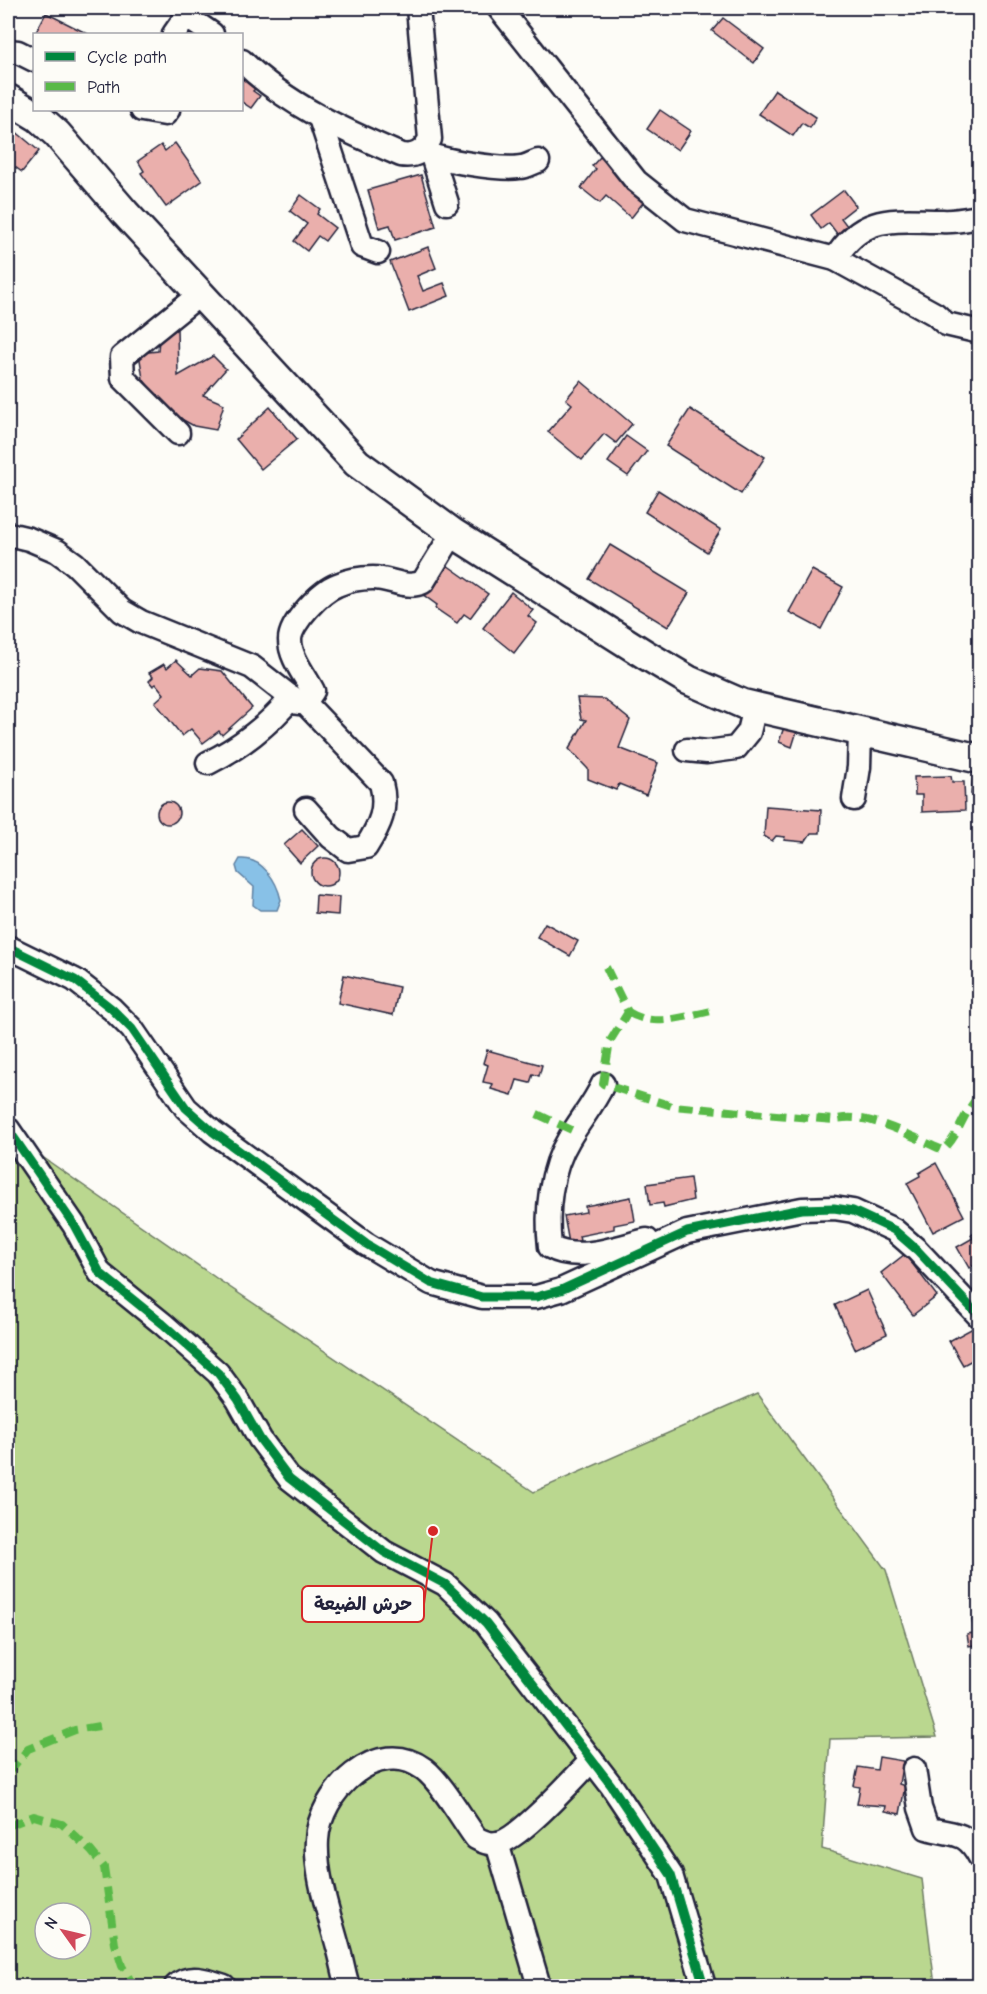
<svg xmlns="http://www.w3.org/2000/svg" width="987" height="1994" viewBox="0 0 987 1994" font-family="'Comic Neue','Playpen Sans Arabic',sans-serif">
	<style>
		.green { fill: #bad78f; stroke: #6e7c65; stroke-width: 1.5; fill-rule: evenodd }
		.water { fill: #88c1e7; stroke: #5f81a2; stroke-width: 1.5 }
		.building { fill: #eaafac; stroke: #22223b; stroke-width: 1.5 }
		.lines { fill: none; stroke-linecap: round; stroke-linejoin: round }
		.minor-casing { stroke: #22223b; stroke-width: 27 }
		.major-casing { stroke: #22223b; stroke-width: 33 }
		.minor { stroke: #fdfcf7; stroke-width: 22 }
		.major { stroke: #fdfcf7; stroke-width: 28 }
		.quiet { stroke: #58b947; stroke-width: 8; stroke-dasharray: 15 8; stroke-linecap: butt }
		.cycleway-casing { stroke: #fdfcf7; stroke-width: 13 }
		.cycleway { stroke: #00873e; stroke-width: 9 }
		.leader { fill: none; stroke: #d62828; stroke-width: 2 }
		.callout-dot { fill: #d62828; stroke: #fdfcf7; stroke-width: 2 }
		.callout { fill: #fdfcf7; stroke: #d62828; stroke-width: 2 }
		.callout-label { font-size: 18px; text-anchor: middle; font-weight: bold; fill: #22223b }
	</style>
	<rect width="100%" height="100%" fill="#fdfcf7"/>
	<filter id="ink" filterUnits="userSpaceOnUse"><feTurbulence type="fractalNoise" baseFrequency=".0167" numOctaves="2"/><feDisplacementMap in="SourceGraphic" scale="12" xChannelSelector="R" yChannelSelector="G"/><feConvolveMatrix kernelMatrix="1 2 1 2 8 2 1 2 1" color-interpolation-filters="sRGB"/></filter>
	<g filter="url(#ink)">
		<!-- green -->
		<path class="green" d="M 8,1133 L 219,1280 L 534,1492 L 757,1394 L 886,1570 L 937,1737 L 830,1739 L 822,1849 L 922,1879 L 935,1986 L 8,1986 ZM 45,1913 L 81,1913 L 81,1949 L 45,1949 Z"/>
		<!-- water -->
		<path class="water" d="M 240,859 C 262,857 277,881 281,900 L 277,910 L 260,910 L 253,905 L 254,887 L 238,873 L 236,866 Z"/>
		<!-- building -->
		<g class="building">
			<path d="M 46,13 L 88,34 L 35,34 Z"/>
			<path d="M 723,18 L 764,49 L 754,63 L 712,31 Z"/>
			<path d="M 242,76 L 256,88 L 253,91 L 260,96 L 251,108 L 242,102 Z"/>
			<path d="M 775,90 L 816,117 L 810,128 L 802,123 L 793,136 L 759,114 Z"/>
			<path d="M 660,110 L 691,131 L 678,150 L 647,129 Z"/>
			<path d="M 8,125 L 39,151 L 22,172 L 15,167 L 10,173 L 8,171 Z"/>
			<path d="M 175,143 L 202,181 L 166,207 L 141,173 L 144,171 L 138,161 L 161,145 L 165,151 Z"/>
			<path d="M 600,157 L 646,199 L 631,218 L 606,196 L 600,203 L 581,188 L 596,169 L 592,166 Z"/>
			<path d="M 421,175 L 436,227 L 395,240 L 390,225 L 379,228 L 368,190 Z"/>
			<path d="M 844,190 L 856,206 L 841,218 L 851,231 L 841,239 L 829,223 L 821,229 L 811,215 Z"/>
			<path d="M 301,195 L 320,209 L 317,214 L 335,228 L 325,241 L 318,236 L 307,251 L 294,241 L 307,224 L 290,211 Z"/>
			<path d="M 428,247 L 436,268 L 417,276 L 423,291 L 444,283 L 449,296 L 409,312 L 390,262 Z"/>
			<path d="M 177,327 L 178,376 L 213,356 L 226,369 L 203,395 L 224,404 L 216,430 L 194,426 L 176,416 L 158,400 L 143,379 L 139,353 L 158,351 L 159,339 Z"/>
			<path d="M 581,381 L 632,424 L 616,443 L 604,434 L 582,460 L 548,432 L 572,404 L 566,399 Z"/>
			<path d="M 270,407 L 297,439 L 261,469 L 236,439 Z"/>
			<path d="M 690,409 L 765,457 L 741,494 L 666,446 Z"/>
			<path d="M 626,436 L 647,451 L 628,476 L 608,462 Z"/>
			<path d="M 658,490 L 721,530 L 707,552 L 645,512 Z"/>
			<path d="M 610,545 L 689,593 L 668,627 L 589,579 Z"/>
			<path d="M 444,563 L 488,594 L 470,618 L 464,614 L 457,623 L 435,608 L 437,605 L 422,594 Z"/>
			<path d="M 812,570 L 843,587 L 821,629 L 789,612 Z"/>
			<path d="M 511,592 L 533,610 L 528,616 L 537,623 L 514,653 L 483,628 Z"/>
			<path d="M 176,660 L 192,675 L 200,668 L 222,671 L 252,708 L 222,735 L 219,731 L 203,743 L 191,729 L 182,736 L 155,702 L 164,694 L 156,684 L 153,686 L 149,681 L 153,677 L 149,673 L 164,664 L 167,668 Z"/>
			<path d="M 577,698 L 604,699 L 630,720 L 619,748 L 658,763 L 646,795 L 619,784 L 616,790 L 588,779 L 588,769 L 569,749 L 586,720 L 581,719 Z"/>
			<path d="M 784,727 L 797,731 L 792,747 L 779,742 Z"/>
			<path d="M 951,776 L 952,782 L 964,782 L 965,810 L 922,812 L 922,795 L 915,795 L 914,777 Z"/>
			<path d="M 973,776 L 980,776 L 980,795 L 971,794 Z"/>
			<circle cx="168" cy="813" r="11"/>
			<path d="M 766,806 L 821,810 L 820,833 L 811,833 L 805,842 L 784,840 L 785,837 L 776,836 L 772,841 L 764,836 Z"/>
			<path d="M 302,829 L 318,846 L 300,863 L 284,845 Z"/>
			<circle cx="325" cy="872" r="14"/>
			<path d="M 316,895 L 339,897 L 338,915 L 315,913 Z"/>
			<path d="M 545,923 L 578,941 L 570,956 L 537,937 Z"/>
			<path d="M 344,975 L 399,987 L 393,1015 L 338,1003 Z"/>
			<path d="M 487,1050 L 542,1065 L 539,1076 L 533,1074 L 530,1083 L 517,1080 L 512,1095 L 491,1089 L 493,1084 L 483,1082 L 488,1065 L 483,1063 Z"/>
			<path d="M 936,1163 L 964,1216 L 933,1232 L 907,1183 L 920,1176 L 919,1173 Z"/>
			<path d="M 690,1178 L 693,1200 L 664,1207 L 663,1203 L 650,1205 L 647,1184 Z"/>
			<path d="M 631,1197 L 635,1221 L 614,1225 L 614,1229 L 579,1236 L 580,1241 L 569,1243 L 564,1216 L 586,1212 L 585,1206 Z"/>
			<path d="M 980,1230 L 980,1262 L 969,1268 L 957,1247 L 973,1238 L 971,1235 Z"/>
			<path d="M 905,1254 L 937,1296 L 913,1315 L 881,1273 Z"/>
			<path d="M 867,1290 L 887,1334 L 855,1349 L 835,1305 Z"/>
			<path d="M 973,1328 L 980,1340 L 980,1356 L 963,1365 L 949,1341 Z"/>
			<path d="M 980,1619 L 980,1644 L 969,1646 L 967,1634 L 974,1633 L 972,1620 Z"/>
			<path d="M 879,1757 L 903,1761 L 899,1784 L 905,1786 L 900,1814 L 885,1811 L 886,1806 L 857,1804 L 860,1787 L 854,1786 L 858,1767 L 877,1770 Z"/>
		</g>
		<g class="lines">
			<!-- minor casing -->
			<g class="minor-casing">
				<g id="minor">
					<path d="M 499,8 L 636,181 L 685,220 L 835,259 L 935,314 L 946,324 L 980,332"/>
					<path d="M 174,34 L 183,21 L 193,21 L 212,34"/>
					<path d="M 8,51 L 18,52 L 34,60"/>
					<path d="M 242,61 C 287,105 343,130 401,155 C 416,157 423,152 430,139 L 418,8"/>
					<path d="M 142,110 L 165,114 L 168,110"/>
					<path d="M 320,118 L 362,246 L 378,252"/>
					<path d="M 423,151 C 439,161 501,170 520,167 C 526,167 532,163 538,161"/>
					<path d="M 432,156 L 447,203"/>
					<path d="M 835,259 C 863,213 895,221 942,221 C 954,222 967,219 979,217"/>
					<path d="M 178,433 L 123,378 L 122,357 L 200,294"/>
					<path d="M 8,534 L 29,539 L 57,551 L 75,564 L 122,611 L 141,622 L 252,667 L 298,703 L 305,703 L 313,691 C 305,675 290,658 290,640 C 290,623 321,591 337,585 C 348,580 361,578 373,578 C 391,578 406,590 423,582 L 453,533"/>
					<path d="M 305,703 L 381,783 C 388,809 380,825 366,847 L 348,850 L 331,837 L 306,809"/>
					<path d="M 687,750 L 707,752 L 736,748 L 749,732 L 755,707"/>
					<path d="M 208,763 C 239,748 270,724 292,697"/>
					<path d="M 854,799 L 859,767 L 860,733"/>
					<path d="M 8,947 L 75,980 L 112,1009 L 132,1029 L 186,1108 L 212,1131 L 366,1244 L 431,1283 L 482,1297 L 536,1297 L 561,1290 L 687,1232 L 802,1209 L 834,1208 L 853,1211 L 894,1230 L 917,1250 L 980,1317"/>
					<path d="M 603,1084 C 594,1104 580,1120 569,1139 C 550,1170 546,1212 550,1247 C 578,1263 617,1247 647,1240"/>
					<path d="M 8,1129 L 74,1225 L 100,1273 L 163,1324 L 218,1373 L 238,1400 L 260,1439 L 289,1478 L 384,1552 L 445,1584 L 486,1623 L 611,1785 L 671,1875 L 704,1986"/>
					<path d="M 914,1769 L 920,1808 L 927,1828 C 954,1836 965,1829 980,1857"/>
					<path d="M 497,1843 L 539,1986"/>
					<path d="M 176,1986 C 189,1973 209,1981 224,1986"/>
					<path d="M 348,1986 C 344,1974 342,1960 338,1947 C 329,1913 315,1875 317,1840 C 319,1793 377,1734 424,1769 C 442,1783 462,1819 476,1838 C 483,1842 490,1845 498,1843 C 520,1839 573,1779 591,1761"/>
				</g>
			</g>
			<!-- major casing -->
			<g class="major-casing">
				<path id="major" d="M 8,99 L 38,117 L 57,134 L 125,213 L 357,463 L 453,533 L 646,655 L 688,680 L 743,704 L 980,759"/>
			</g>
			<!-- minor -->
			<use href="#minor" class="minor"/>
			<!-- major -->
			<use href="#major" class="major"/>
			<!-- quiet -->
			<g class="quiet">
				<path d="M 606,967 L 628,1012 L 610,1041 L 603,1084 L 672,1106 L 833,1120 C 867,1110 911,1137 943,1150 C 960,1135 963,1111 980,1095"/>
				<path d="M 628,1012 C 655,1029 687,1015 717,1010"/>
				<path d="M 537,1114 L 574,1131"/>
				<path d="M 8,1773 L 28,1749 L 75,1730 L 99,1726"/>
				<path d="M 8,1826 L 34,1816 L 62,1824 L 91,1851 L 104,1867 L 115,1944 L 122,1966 L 134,1986"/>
			</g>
			<!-- cycleway casing -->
			<g class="cycleway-casing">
				<g id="cycleway">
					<path d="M 8,947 L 75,980 L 112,1009 L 132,1029 L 186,1108 L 212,1131 L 366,1244 L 431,1283 L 482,1297 L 536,1297 L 561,1290 L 687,1232 L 802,1209 L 834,1208 L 853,1211 L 894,1230 L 917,1250 L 980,1317"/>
					<path d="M 8,1129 L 74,1225 L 100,1273 L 163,1324 L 218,1373 L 238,1400 L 260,1439 L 289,1478 L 384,1552 L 445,1584 L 486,1623 L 611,1785 L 671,1875 L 704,1986"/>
				</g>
			</g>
			<!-- cycleway -->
			<use href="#cycleway" class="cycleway"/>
		</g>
	</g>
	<!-- callouts -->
	<path class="leader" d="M433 1531L424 1604"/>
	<circle class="callout-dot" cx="433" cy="1531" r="6"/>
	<rect class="callout" x="302" y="1586" width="122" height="36" rx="6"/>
	<g class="callout-label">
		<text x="363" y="1610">حرش الضيعة</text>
	</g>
	<!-- margin -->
	<rect width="987" height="1994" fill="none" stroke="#fdfcf7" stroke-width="30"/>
	<rect x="15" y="15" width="957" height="1964" fill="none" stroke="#22223b" stroke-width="2" filter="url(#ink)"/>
	<!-- legend -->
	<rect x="33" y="33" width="210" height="78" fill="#fdfcf7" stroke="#a5a5ac" stroke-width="1.5"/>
	<rect x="45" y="52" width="30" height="9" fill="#00873e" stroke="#a5a5ac" stroke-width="1.5"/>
	<text x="87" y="63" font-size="18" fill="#22223b">Cycle path</text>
	<rect x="45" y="82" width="30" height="9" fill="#58b947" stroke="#a5a5ac" stroke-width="1.5"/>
	<text x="87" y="93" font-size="18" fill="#22223b">Path</text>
	<!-- north arrow -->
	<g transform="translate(63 1931) rotate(304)"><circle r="28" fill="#fdfcf7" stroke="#a5a5ac" stroke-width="1.5"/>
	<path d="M0-4.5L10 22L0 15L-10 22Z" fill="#d1495b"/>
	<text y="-9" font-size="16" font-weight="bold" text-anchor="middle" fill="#22223b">N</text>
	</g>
</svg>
